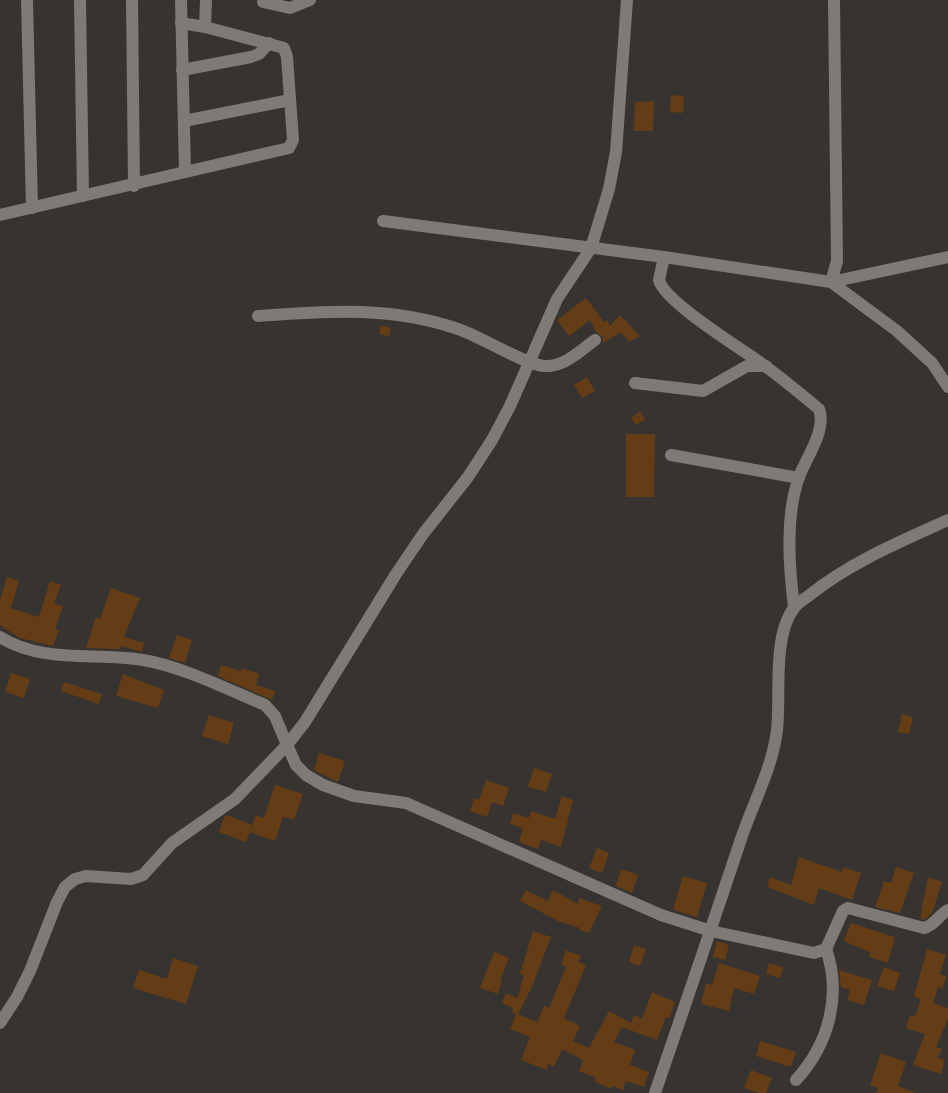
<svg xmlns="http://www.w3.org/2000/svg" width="948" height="1093" viewBox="0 0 948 1093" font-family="'DM Sans',sans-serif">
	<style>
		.building { fill: #643d16 }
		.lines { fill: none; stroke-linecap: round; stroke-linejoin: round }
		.minor { stroke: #7f7a76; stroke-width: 12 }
		.tertiary { stroke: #7f7a76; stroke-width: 12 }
	</style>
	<rect width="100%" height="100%" fill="#373330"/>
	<!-- building -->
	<g class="building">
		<path d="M 671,95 L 684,96 L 683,113 L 670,112 Z"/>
		<path d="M 654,101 L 653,131 L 634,131 L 635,102 Z"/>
		<path d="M 586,298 L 604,322 L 607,320 L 610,326 L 620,315 L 640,336 L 629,342 L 621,332 L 603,343 L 602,336 L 596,332 L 590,320 L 569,336 L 557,320 Z"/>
		<path d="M 381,325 L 391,328 L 389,337 L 379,334 Z"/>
		<path d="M 587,377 L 595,391 L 582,398 L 574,385 Z"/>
		<path d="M 640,411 L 645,419 L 636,425 L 631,418 Z"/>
		<path d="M 626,434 L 655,434 L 654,497 L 626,497 Z"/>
		<path d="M 7,577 L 19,581 L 11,608 L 39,617 L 50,581 L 61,585 L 54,603 L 63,606 L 55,629 L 59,630 L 53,646 L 20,638 L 0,625 L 0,600 Z"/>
		<path d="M 111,588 L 140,598 L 124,637 L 144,643 L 142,652 L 121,646 L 120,649 L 86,648 L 96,617 L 100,619 Z"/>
		<path d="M 177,635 L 192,640 L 185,663 L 169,658 Z"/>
		<path d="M 221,665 L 241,671 L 242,668 L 259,674 L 256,685 L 275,691 L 272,700 L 218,676 Z"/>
		<path d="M 11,673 L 30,679 L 24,698 L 5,692 Z"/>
		<path d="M 123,674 L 164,690 L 158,708 L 116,696 Z"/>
		<path d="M 64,682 L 102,694 L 99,704 L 61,691 Z"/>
		<path d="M 902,714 L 913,717 L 909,734 L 898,732 Z"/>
		<path d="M 209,715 L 234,723 L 228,744 L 202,736 Z"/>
		<path d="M 319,753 L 345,761 L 338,782 L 314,770 Z"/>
		<path d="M 534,768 L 552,774 L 546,792 L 528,787 Z"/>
		<path d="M 486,780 L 509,788 L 503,806 L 492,802 L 487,817 L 470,811 L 474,798 L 479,800 Z"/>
		<path d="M 275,785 L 303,794 L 294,820 L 283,817 L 275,841 L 250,832 L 256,815 L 264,818 Z"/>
		<path d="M 562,796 L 573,800 L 561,847 L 541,840 L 538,849 L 519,842 L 523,828 L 510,824 L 513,813 L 529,818 L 531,811 L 555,819 Z"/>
		<path d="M 227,815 L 252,825 L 246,842 L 219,832 L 224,817 Z"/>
		<path d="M 597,848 L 609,853 L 602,873 L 589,868 Z"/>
		<path d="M 799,857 L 842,872 L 843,867 L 861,873 L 852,900 L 819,888 L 814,905 L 767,887 L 770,877 L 791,885 Z"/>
		<path d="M 896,867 L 914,873 L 900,913 L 875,907 L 884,881 L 891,883 Z"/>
		<path d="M 621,869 L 638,875 L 632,893 L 616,886 Z"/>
		<path d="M 683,876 L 707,883 L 697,917 L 673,910 Z"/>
		<path d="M 928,877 L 942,882 L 932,913 L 924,920 L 920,918 Z"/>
		<path d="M 526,890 L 548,901 L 553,890 L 578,904 L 579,898 L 602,906 L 589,933 L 579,930 L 580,928 L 558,921 L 520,901 Z"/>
		<path d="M 851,923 L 895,937 L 888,963 L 869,957 L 871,953 L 844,941 Z"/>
		<path d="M 533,931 L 551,937 L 532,987 L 518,1014 L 537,1022 L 544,1006 L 549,1008 L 566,967 L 561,965 L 566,950 L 581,956 L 578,962 L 586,965 L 564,1018 L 580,1026 L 573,1041 L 589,1048 L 609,1011 L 631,1023 L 634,1015 L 642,1019 L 652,992 L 675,1002 L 670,1018 L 666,1017 L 657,1040 L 622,1027 L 614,1042 L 635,1050 L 630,1065 L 649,1072 L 644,1087 L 626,1081 L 623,1090 L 612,1086 L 611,1089 L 594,1081 L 596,1078 L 579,1071 L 583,1060 L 562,1049 L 554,1067 L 548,1064 L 547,1070 L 521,1060 L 530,1037 L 510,1029 L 516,1014 L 512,1013 L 513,1008 L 502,1003 L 506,993 L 517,998 L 524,975 L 520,974 Z"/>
		<path d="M 717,941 L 729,945 L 725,960 L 713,957 Z"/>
		<path d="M 634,945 L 646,949 L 640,966 L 629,962 Z"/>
		<path d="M 927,949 L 946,955 L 940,974 L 946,976 L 943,988 L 938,987 L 933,1003 L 948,1008 L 948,1019 L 936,1047 L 942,1049 L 938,1058 L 945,1060 L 941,1074 L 913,1065 L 925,1034 L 906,1028 L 910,1015 L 915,1017 L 921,999 L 914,997 Z"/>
		<path d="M 494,952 L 509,958 L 501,978 L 502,979 L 498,994 L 480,988 Z"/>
		<path d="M 173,958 L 198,966 L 186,1004 L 133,988 L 139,970 L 167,979 Z"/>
		<path d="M 719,963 L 760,976 L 754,994 L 734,988 L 729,1011 L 701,1004 L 706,983 L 712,985 Z"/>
		<path d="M 769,963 L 783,967 L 780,978 L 766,974 Z"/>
		<path d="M 884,967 L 900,973 L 894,991 L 877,986 Z"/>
		<path d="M 839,970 L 872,980 L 864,1005 L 847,1000 L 850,990 L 841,987 Z"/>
		<path d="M 760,1041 L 796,1052 L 791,1067 L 756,1056 Z"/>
		<path d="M 881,1053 L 906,1062 L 898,1086 L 916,1093 L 876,1093 L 878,1088 L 870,1085 Z"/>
		<path d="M 751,1070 L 772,1078 L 766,1093 L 759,1093 L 744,1088 Z"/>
	</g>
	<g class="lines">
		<!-- minor -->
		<g class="minor">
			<path d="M 27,0 L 32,208"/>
			<path d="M 80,0 L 83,196"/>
			<path d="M 132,0 L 134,186"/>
			<path d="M 181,0 L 185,172"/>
			<path d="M 263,2 L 290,8 L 310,0"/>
			<path d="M 205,27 L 206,0"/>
			<path d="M 182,70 L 251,57 L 259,54 L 269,43"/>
			<path d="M 184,121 L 290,100"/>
			<path d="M 0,215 L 289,148 L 293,140 L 287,57 L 284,48 L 205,27 L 181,23"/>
			<path d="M 383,221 L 664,257 L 831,282 L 897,331 L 932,363 L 948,387"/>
			<path d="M 664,257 L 659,280 C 664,302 744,350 765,366 C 783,379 801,394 819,409 C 827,430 806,458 799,477 C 785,517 789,566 794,607"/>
			<path d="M 831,282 L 837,261 L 834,0"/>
			<path d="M 831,282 L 948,257"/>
			<path d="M 258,316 C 329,311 390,306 458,329 C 480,336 527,366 545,366 C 564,367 580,351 595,340"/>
			<path d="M 635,383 L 703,391 L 747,366 L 766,366"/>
			<path d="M 671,455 L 799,478"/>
			<path d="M 287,745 L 305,722 L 396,574 L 423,534 L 468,477 L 492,440 L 510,406 L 557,299 L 591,248 L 609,189 L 616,152 L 627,0"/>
			<path d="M 796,1080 C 829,1044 842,995 826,949"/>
			<path d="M 655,1093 C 684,1009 712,926 740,842 C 752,805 772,770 777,730 C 781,696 772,637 794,608 C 798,602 806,598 811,594 C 851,562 902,541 948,520"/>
		</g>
		<!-- tertiary -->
		<g class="tertiary">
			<path d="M 0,637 C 43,664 95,652 143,660 C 181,666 229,690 265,705 L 275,716 L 287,745 L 235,799 L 172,843 L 143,875 L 131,879 L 86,876 L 75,879 L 65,887 L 57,902 L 30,971 L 17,997 L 0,1023"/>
			<path d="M 287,745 L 296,765 L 306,775 L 323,785 L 354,796 L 406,803 L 661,915 L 711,931 L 814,953 L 826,949 L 843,911 L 848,908 L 924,928 C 934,926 939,915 948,910"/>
		</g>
	</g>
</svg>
